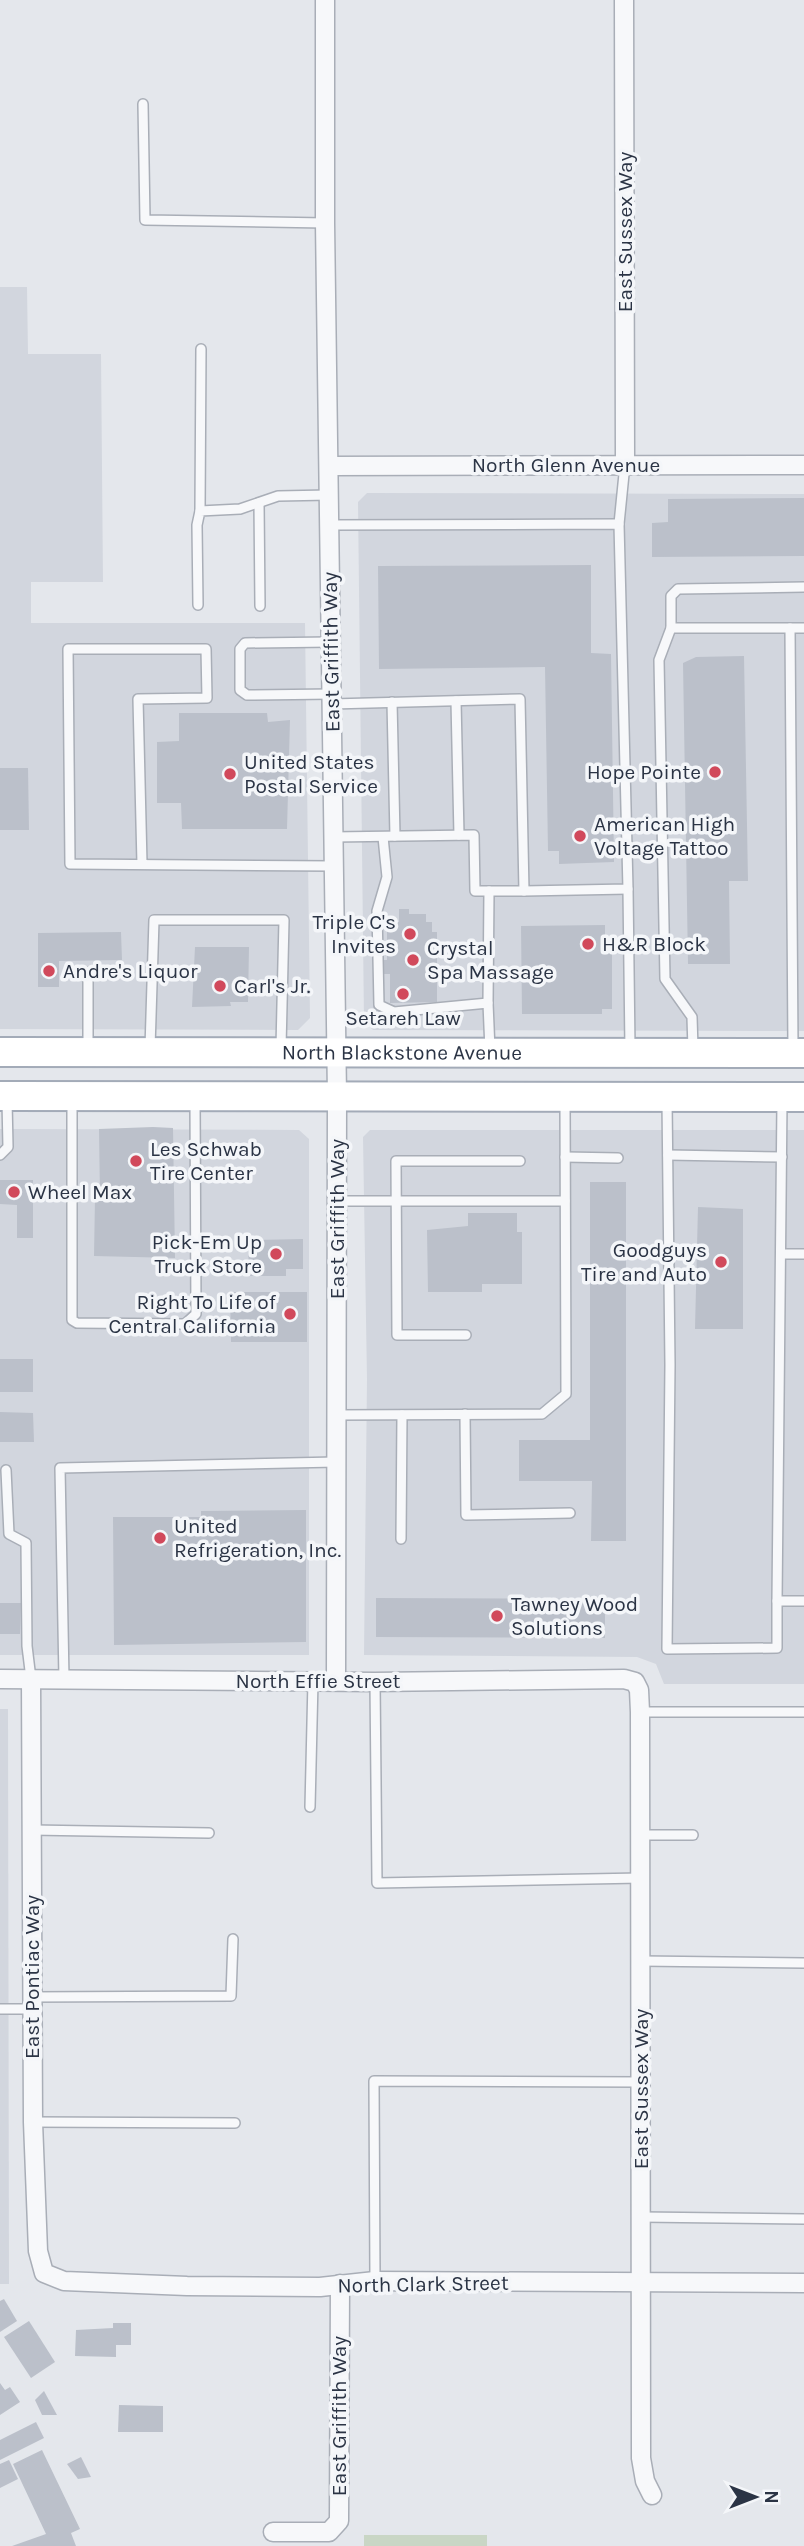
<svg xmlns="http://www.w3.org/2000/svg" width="804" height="2546" viewBox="0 0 804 2546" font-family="Karla,sans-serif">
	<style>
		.built { fill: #d2d6de }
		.green { fill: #c9d6c5 }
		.building { fill: #bbc0ca }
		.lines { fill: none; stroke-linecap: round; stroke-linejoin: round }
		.lane-casing { stroke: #a9aeb7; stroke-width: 12 }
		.street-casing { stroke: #a9aeb7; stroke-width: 21 }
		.primary-casing { stroke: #a3abb8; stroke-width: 32 }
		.lane { stroke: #f7f8fa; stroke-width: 9 }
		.street { stroke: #f7f8fa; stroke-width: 18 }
		.primary { stroke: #fff; stroke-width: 28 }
		.poi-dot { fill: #d1495b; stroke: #f4f6f9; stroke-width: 2.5 }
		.labels { text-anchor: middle; stroke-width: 7; stroke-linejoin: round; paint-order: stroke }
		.street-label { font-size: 21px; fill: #2b3445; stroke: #f4f6f9 }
		.poi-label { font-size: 21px; fill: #2b3445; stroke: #f4f6f9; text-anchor: start }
	</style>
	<rect width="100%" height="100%" fill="#e4e7ec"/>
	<!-- built -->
	<g class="built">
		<path d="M 0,287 L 27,287 L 28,354 L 101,354 L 103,582 L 31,582 L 31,623 L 305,623 L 310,1018 L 298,1030 L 0,1029 Z"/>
		<path d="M 367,493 L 804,494 L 804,1031 L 373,1030 L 364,1021 L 358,502 Z"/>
		<path d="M 0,1129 L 299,1130 L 309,1139 L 309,1655 L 0,1655 Z"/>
		<path d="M 370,1130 L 804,1130 L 804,1684 L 664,1684 L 656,1664 L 637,1657 L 364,1655 L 367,1379 L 363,1137 Z"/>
		<path d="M 0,1709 L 8,1709 L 9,2284 L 0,2284 Z"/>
	</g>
	<!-- green -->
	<rect class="green" x="364" y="2535" width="123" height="11"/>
	<!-- building -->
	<g class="building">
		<path d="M 804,498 L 804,556 L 652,557 L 652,523 L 668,522 L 668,499 Z"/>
		<path d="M 591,565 L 591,653 L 611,654 L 614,862 L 559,864 L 559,851 L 548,851 L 545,667 L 379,669 L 378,566 Z"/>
		<path d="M 744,656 L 748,881 L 729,881 L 730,964 L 688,964 L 683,663 L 696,657 Z"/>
		<path d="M 179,713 L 267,713 L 268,722 L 290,720 L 287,829 L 182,829 L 181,803 L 157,803 L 157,742 L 179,741 Z"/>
		<path d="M 0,768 L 28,768 L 29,830 L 0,830 Z"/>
		<path d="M 399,909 L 409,909 L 409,914 L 426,914 L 426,922 L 432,922 L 432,932 L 437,932 L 437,1002 L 390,1003 L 390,974 L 381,974 L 380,960 L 387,960 L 387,922 L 399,922 Z"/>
		<path d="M 605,925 L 605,936 L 612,936 L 612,1009 L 602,1009 L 602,1014 L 522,1014 L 521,926 Z"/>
		<path d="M 121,932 L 122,960 L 59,961 L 59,987 L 38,987 L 38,933 Z"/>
		<path d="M 195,947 L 249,947 L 248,1002 L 230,1002 L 231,1006 L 192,1007 Z"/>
		<path d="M 153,1127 L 173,1128 L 175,1258 L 94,1256 L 95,1198 L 100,1197 L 99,1129 Z"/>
		<path d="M 0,1180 L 33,1180 L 33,1238 L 17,1238 L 17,1205 L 0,1204 Z"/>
		<path d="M 590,1182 L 626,1182 L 626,1541 L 591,1541 L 592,1481 L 519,1481 L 519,1440 L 590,1440 Z"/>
		<path d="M 698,1207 L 743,1209 L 743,1329 L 695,1329 Z"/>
		<path d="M 468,1213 L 517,1213 L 517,1232 L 522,1232 L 522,1284 L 482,1284 L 482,1292 L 428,1292 L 427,1230 L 468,1226 Z"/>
		<path d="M 303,1239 L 303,1269 L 286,1269 L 286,1276 L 250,1276 L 247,1240 Z"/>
		<path d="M 230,1292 L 307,1292 L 307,1342 L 231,1342 Z"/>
		<rect x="0" y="1359" width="33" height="33"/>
		<path d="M 0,1412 L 33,1413 L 34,1442 L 0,1442 Z"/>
		<path d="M 306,1510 L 306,1642 L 114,1645 L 113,1517 L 201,1517 L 201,1511 Z"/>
		<path d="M 376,1598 L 605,1599 L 605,1638 L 376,1637 Z"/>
		<path d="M 0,1603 L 21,1603 L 20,1634 L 0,1634 Z"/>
		<path d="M 4,2299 L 17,2321 L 0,2332 L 0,2301 Z"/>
		<path d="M 29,2321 L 55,2362 L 31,2378 L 4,2337 Z"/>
		<path d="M 113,2323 L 131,2323 L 131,2345 L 116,2345 L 116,2357 L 75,2356 L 76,2330 L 113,2328 Z"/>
		<path d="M 0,2383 L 5,2390 L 10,2387 L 20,2402 L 0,2415 Z"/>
		<path d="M 44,2391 L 57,2415 L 42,2415 L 35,2400 Z"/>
		<path d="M 119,2405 L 163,2406 L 163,2432 L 118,2432 Z"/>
		<path d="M 36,2422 L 44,2438 L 0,2460 L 0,2440 Z"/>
		<path d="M 42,2450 L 80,2529 L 71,2533 L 76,2546 L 12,2546 L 46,2534 L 13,2464 Z"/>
		<path d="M 81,2457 L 91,2477 L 78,2479 L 67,2464 Z"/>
		<path d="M 9,2460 L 18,2479 L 0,2488 L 0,2464 Z"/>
	</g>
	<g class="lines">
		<!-- lane casing -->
		<g class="lane-casing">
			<g id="lane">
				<path d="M 143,104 L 145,220 L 325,223"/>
				<path d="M 259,503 L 260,606"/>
				<path d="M 200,511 L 201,349"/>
				<path d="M 619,524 L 625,464"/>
				<path d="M 329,525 L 619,524 L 628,889 L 524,891 L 520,699 L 332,704"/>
				<path d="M 198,605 L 197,525 L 200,511 L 240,509 L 278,496 L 329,495"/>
				<path d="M 671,628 L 790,628"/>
				<path d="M 331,642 L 245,643 L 240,649 L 240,690 L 247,695 L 332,694"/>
				<path d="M 456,701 L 459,835"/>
				<path d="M 392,702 L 395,836"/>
				<path d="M 333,837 L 474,835 L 475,891 L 524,891"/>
				<path d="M 383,837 L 387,877 L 377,911 L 379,1005 L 394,1012 L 488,1003 L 490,1050"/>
				<path d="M 142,864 L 138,699 L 207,698 L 206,649 L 68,649 L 70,864 L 334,866"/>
				<path d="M 628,889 L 630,1049"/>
				<path d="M 88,972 L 88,1047"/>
				<path d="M 488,1003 L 489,891"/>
				<path d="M 150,1048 L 154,920 L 284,920 L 281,1047"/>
				<path d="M 793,1048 L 790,628 L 804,628"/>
				<path d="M 693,1049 L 692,1017 L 665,979 L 659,660 L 671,628 L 671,596 L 678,589 L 804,587"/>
				<path d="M 72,1101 L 72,1320 L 77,1323 L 185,1324 L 196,1314 L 195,1099"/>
				<path d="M 667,1101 L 670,1365 L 667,1649 L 777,1648 L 777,1601"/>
				<path d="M 782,1101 L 777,1601 L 804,1601"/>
				<path d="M 0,1155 L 8,1147 L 7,1101"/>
				<path d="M 668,1155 L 782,1157"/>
				<path d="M 565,1157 L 618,1158"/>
				<path d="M 337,1201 L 565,1201"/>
				<path d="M 781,1254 L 804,1254"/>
				<path d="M 466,1335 L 397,1335 L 396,1161 L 520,1161"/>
				<path d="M 465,1414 L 466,1515 L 570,1513"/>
				<path d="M 336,1415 L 542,1414 L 566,1394 L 565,1102"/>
				<path d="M 6,1470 L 9,1534 L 26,1543 L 27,1646 L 31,1679"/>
				<path d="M 401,1539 L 402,1415"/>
				<path d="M 64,1679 L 60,1468 L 336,1462"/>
				<path d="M 375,1682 L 377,1883 L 641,1878"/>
				<path d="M 640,1712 L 804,1712"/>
				<path d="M 310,1807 L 313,1681"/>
				<path d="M 32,1830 L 209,1833"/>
				<path d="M 640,1835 L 693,1835"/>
				<path d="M 641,1961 L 804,1963"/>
				<path d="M 32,1997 L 231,1996 L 233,1939"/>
				<path d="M 0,2009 L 32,2009"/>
				<path d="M 33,2122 L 235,2123"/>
				<path d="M 641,2217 L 804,2219"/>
				<path d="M 375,2281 L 374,2081 L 641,2082"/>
			</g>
		</g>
		<!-- street casing -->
		<g class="street-casing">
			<g id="street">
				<path d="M 325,0 L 325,223 L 337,1096 L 336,1681"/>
				<path d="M 624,0 L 625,464"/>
				<path d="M 329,466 L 804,465"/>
				<path d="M 0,1679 L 375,1682 L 624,1679 L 635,1682 L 639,1690 L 640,1712 L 641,2458 L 645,2481 L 652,2495"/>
				<path d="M 31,1679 L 33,2122 L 38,2251 L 44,2273 L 64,2281 L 187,2286 L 320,2287 L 375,2281 L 804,2283"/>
				<path d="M 273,2532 L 329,2532 L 339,2521 L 340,2284"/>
			</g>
		</g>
		<!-- primary casing -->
		<g class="primary-casing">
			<g id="primary">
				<path id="s1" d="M 0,1052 L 804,1053"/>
				<path d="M 0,1096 L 804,1097"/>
			</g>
		</g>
		<!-- lane -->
		<use href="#lane" class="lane"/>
		<!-- street -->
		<use href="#street" class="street"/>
		<!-- primary -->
		<use href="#primary" class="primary"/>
	</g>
	<!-- markers -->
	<g class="poi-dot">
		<circle cx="715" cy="772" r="7"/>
		<circle cx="230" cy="774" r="7"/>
		<circle cx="580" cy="836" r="7"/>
		<circle cx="410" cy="934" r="7"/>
		<circle cx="588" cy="944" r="7"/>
		<circle cx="413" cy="960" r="7"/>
		<circle cx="49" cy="971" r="7"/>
		<circle cx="220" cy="986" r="7"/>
		<circle cx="403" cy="994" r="7"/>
		<circle cx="136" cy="1161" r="7"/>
		<circle cx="14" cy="1192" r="7"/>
		<circle cx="276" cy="1254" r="7"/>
		<circle cx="721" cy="1262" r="7"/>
		<circle cx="290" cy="1314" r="7"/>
		<circle cx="160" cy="1538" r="7"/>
		<circle cx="497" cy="1616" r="7"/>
	</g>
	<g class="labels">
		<!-- street labels -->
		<g class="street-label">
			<text transform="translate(625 232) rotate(-90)" y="7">East Sussex Way</text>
			<text x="566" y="472">North Glenn Avenue</text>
			<text transform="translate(331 652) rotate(-91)" y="7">East Griffith Way</text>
			<text dy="7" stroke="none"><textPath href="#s1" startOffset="402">North Blackstone Avenue</textPath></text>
			<text transform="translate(337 1219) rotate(-90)" y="7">East Griffith Way</text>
			<text x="318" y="1688">North Effie Street</text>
			<text transform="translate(32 1977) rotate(-90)" y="7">East Pontiac Way</text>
			<text transform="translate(641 2089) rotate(-90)" y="7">East Sussex Way</text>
			<text transform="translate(423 2284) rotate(-1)" y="7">North Clark Street</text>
			<text transform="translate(339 2416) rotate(-90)" y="7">East Griffith Way</text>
		</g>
		<!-- poi labels -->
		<g class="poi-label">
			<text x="244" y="769">United States<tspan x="244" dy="24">Postal Service</tspan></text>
			<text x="701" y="779" text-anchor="end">Hope Pointe</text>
			<text x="594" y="831">American High<tspan x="594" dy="24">Voltage Tattoo</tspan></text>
			<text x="396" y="929" text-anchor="end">Triple C's<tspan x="396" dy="24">Invites</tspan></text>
			<text x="602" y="951">H&amp;R Block</text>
			<text x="427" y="955">Crystal<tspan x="427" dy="24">Spa Massage</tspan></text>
			<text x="63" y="978">Andre's Liquor</text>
			<text x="234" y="993">Carl's Jr.</text>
			<text x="403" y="1025" text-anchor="middle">Setareh Law</text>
			<text x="150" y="1156">Les Schwab<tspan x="150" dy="24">Tire Center</tspan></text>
			<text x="28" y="1199">Wheel Max</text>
			<text x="262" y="1249" text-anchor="end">Pick-Em Up<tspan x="262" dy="24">Truck Store</tspan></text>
			<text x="707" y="1257" text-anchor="end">Goodguys<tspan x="707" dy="24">Tire and Auto</tspan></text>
			<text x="276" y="1309" text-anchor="end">Right To Life of<tspan x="276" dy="24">Central California</tspan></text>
			<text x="174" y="1533">United<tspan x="174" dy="24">Refrigeration, Inc.</tspan></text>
			<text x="511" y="1611">Tawney Wood<tspan x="511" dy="24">Solutions</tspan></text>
		</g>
	</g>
	<!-- north arrow -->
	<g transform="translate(755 2497) rotate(90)" stroke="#f4f6f9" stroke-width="5" paint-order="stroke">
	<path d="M0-5L12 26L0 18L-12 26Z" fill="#2b3445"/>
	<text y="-10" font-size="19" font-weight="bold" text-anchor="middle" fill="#2b3445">N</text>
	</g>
</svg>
